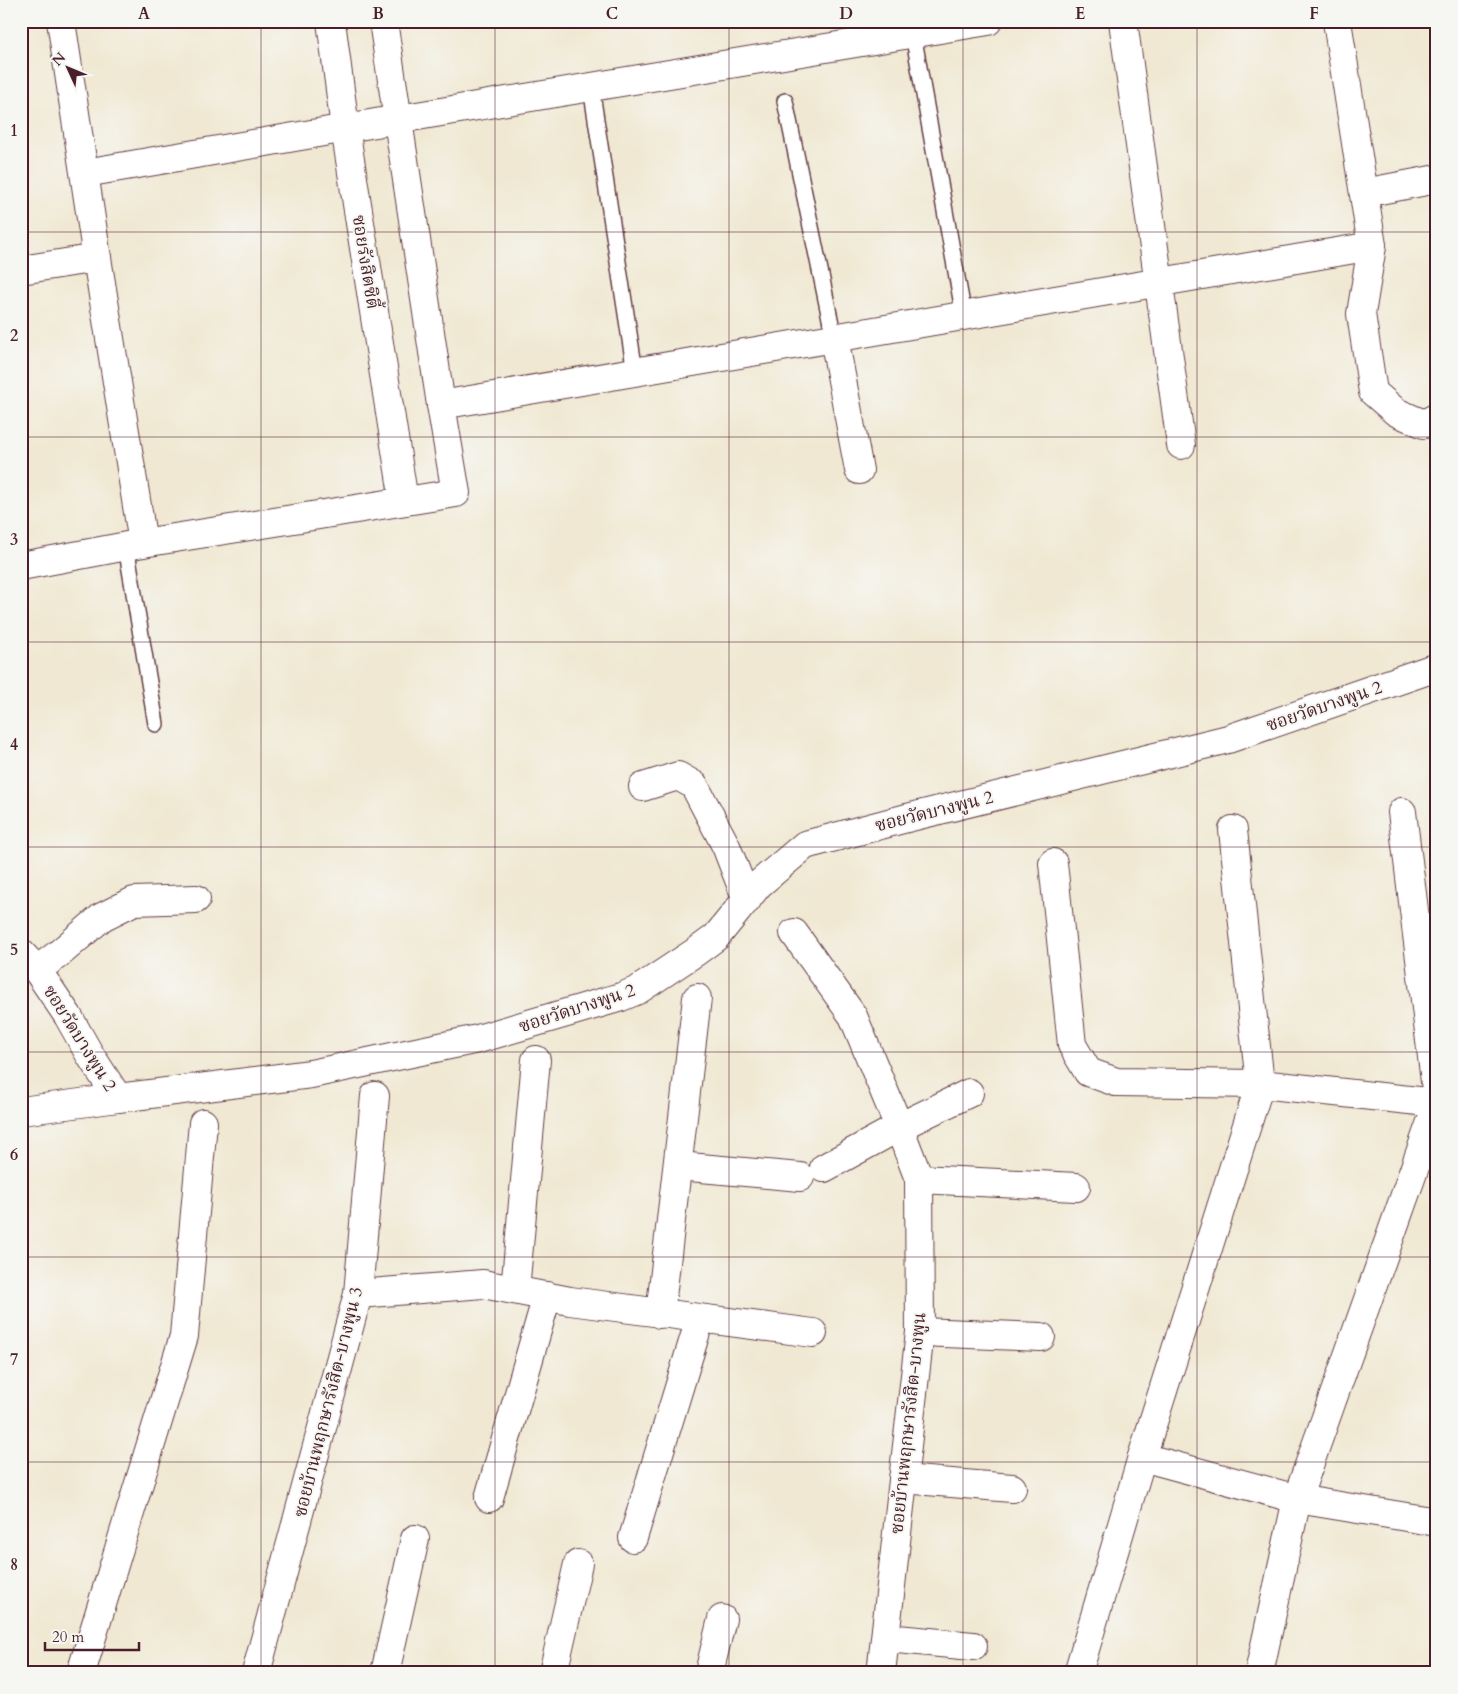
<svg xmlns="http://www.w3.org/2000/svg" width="1458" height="1694" viewBox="0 0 1458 1694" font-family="Cardo,'Noto Serif Thai',serif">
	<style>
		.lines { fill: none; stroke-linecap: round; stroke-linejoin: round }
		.lane-casing { stroke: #633d44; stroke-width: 18 }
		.street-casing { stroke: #633d44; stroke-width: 30 }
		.lane { stroke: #fff; stroke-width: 15 }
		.street { stroke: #fff; stroke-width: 28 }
		.grid { fill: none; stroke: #4a1f2b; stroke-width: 1; stroke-opacity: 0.55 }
		.labels { text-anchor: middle; stroke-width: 4; stroke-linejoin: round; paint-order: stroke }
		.street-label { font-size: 18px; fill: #4a1f2b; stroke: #f6f6f2 }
		.neatline { fill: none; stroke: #4a1f2b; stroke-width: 2 }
		.grid-label { font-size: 16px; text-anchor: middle; font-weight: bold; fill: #4a1f2b }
	</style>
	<rect width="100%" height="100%" fill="#f6f6f2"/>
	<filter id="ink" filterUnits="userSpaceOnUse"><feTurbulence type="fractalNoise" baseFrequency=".02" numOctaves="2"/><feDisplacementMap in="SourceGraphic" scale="10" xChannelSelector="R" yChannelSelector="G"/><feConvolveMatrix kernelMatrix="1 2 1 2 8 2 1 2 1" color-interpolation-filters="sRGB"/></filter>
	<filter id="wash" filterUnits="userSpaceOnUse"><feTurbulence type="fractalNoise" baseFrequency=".0096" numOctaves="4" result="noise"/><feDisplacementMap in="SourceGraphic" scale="20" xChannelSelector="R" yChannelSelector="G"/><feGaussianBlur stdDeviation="1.12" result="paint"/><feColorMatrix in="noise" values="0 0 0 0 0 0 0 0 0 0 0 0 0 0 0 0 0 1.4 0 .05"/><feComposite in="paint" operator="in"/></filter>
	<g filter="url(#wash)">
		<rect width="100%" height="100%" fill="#f0e8d2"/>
	</g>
	<g filter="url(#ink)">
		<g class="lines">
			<!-- lane casing -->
			<g class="lane-casing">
				<g id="lane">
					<path d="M 913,34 L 964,316"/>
					<path d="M 591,87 L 635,372"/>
					<path d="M 785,101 L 834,338"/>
					<path d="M 126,546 L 156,724"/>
				</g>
			</g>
			<!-- street casing -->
			<g class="street-casing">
				<g id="street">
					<path d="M 61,21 L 97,258 L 143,543"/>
					<path d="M 331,21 L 345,128 L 404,501"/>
					<path d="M 1123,21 L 1181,445"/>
					<path d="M 1337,21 L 1372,246 L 1361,314 L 1373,392 L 1396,412 L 1424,424 L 1437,417"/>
					<path d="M 85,173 L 399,119 L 988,21"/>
					<path d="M 1364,193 L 1437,179"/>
					<path d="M 21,270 L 97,258"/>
					<path d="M 834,338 L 859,470"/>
					<path d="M 441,405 L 1372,246"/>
					<path d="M 21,566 L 143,543 L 456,493 L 441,405 L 383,21"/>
					<path d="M 643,787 L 678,776 L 694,785 L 726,846 L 747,900"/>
					<path d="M 1402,812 L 1437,1098"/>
					<path d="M 1053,863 L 1072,1045 L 1088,1072 L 1116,1082 L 1260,1084 L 1437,1103"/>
					<path d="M 794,933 L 853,1016 L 899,1127 L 919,1179 L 920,1332 L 881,1673"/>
					<path d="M 21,953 L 37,970 L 68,1016 L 90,1055 L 118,1098 L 311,1074 L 478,1039 L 621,997 L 638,990 L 697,951 L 716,937 L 759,884 L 805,845 L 907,818 L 1228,739 L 1437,667"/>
					<path d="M 37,970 L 61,952 L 102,917 L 134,901 L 196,899"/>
					<path d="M 21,1111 L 118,1098"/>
					<path d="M 678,1166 L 800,1177"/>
					<path d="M 824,1168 L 899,1127 L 969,1093"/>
					<path d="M 919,1179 L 1076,1187"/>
					<path d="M 515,1290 L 536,1060"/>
					<path d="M 358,1294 L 483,1284 L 570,1301 L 813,1333"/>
					<path d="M 660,1314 L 697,998"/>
					<path d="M 920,1332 L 1041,1337"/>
					<path d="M 1142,1457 L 1297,1499 L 1437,1522"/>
					<path d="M 903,1479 L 1012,1488"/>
					<path d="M 489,1498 L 547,1296"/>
					<path d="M 633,1538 L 700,1319"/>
					<path d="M 886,1638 L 973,1646"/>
					<path d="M 81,1673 L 184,1336 L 203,1123"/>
					<path d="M 256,1673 L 358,1294 L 375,1096"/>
					<path d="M 385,1673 L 415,1539"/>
					<path d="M 553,1673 L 578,1564"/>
					<path d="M 709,1673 L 722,1619"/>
					<path d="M 1078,1673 L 1142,1457 L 1260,1084 L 1233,830"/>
					<path d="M 1259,1673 L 1297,1499 L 1437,1105"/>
				</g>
			</g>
			<!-- lane -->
			<use href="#lane" class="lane"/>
			<!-- street -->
			<use href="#street" class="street"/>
		</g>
	</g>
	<!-- grid -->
	<path class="grid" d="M 261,21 L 261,1673M 495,21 L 495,1673M 729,21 L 729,1673M 963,21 L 963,1673M 1197,21 L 1197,1673M 21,232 L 1437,232M 21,437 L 1437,437M 21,642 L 1437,642M 21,847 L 1437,847M 21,1052 L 1437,1052M 21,1257 L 1437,1257M 21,1462 L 1437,1462"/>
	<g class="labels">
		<!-- street labels -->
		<g class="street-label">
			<text transform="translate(366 262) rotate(81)" y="6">ซอยรังสิตซิตี้</text>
			<text transform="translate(1324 706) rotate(-19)" y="6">ซอยวัดบางพูน 2</text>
			<text transform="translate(934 811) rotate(-14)" y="6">ซอยวัดบางพูน 2</text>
			<text transform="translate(577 1008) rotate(-18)" y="6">ซอยวัดบางพูน 2</text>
			<text transform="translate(80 1038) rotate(58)" y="6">ซอยวัดบางพูน 2</text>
			<text transform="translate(328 1402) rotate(-76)" y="6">ซอยบ้านพฤกษารังสิต-บางพูน 3</text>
			<text transform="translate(908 1423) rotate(-84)" y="6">ซอยบ้านพฤกษารังสิต-บางพูน</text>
		</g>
	</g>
	<!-- margin -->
	<rect width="1458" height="1694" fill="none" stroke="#f6f6f2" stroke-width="55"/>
	<!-- north arrow -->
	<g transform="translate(68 68) rotate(314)" stroke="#f6f6f2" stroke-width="4" paint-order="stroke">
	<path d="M0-4L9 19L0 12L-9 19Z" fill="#4a1f2b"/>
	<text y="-8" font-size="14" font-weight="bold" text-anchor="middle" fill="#4a1f2b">N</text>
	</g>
	<!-- scale -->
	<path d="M45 1642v8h94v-8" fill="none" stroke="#4a1f2b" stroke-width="2.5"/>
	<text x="52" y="1642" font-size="15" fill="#4a1f2b" stroke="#f6f6f2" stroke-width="4" paint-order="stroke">20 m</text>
	<rect x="28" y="28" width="1402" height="1638" class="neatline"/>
	<g class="grid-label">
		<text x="144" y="19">A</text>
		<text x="378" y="19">B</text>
		<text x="612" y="19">C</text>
		<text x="846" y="19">D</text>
		<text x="1080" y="19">E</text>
		<text x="1314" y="19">F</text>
		<text x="14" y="136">1</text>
		<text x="14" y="341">2</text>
		<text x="14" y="545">3</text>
		<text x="14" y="750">4</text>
		<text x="14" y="955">5</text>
		<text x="14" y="1160">6</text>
		<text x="14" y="1365">7</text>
		<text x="14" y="1570">8</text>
	</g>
</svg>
